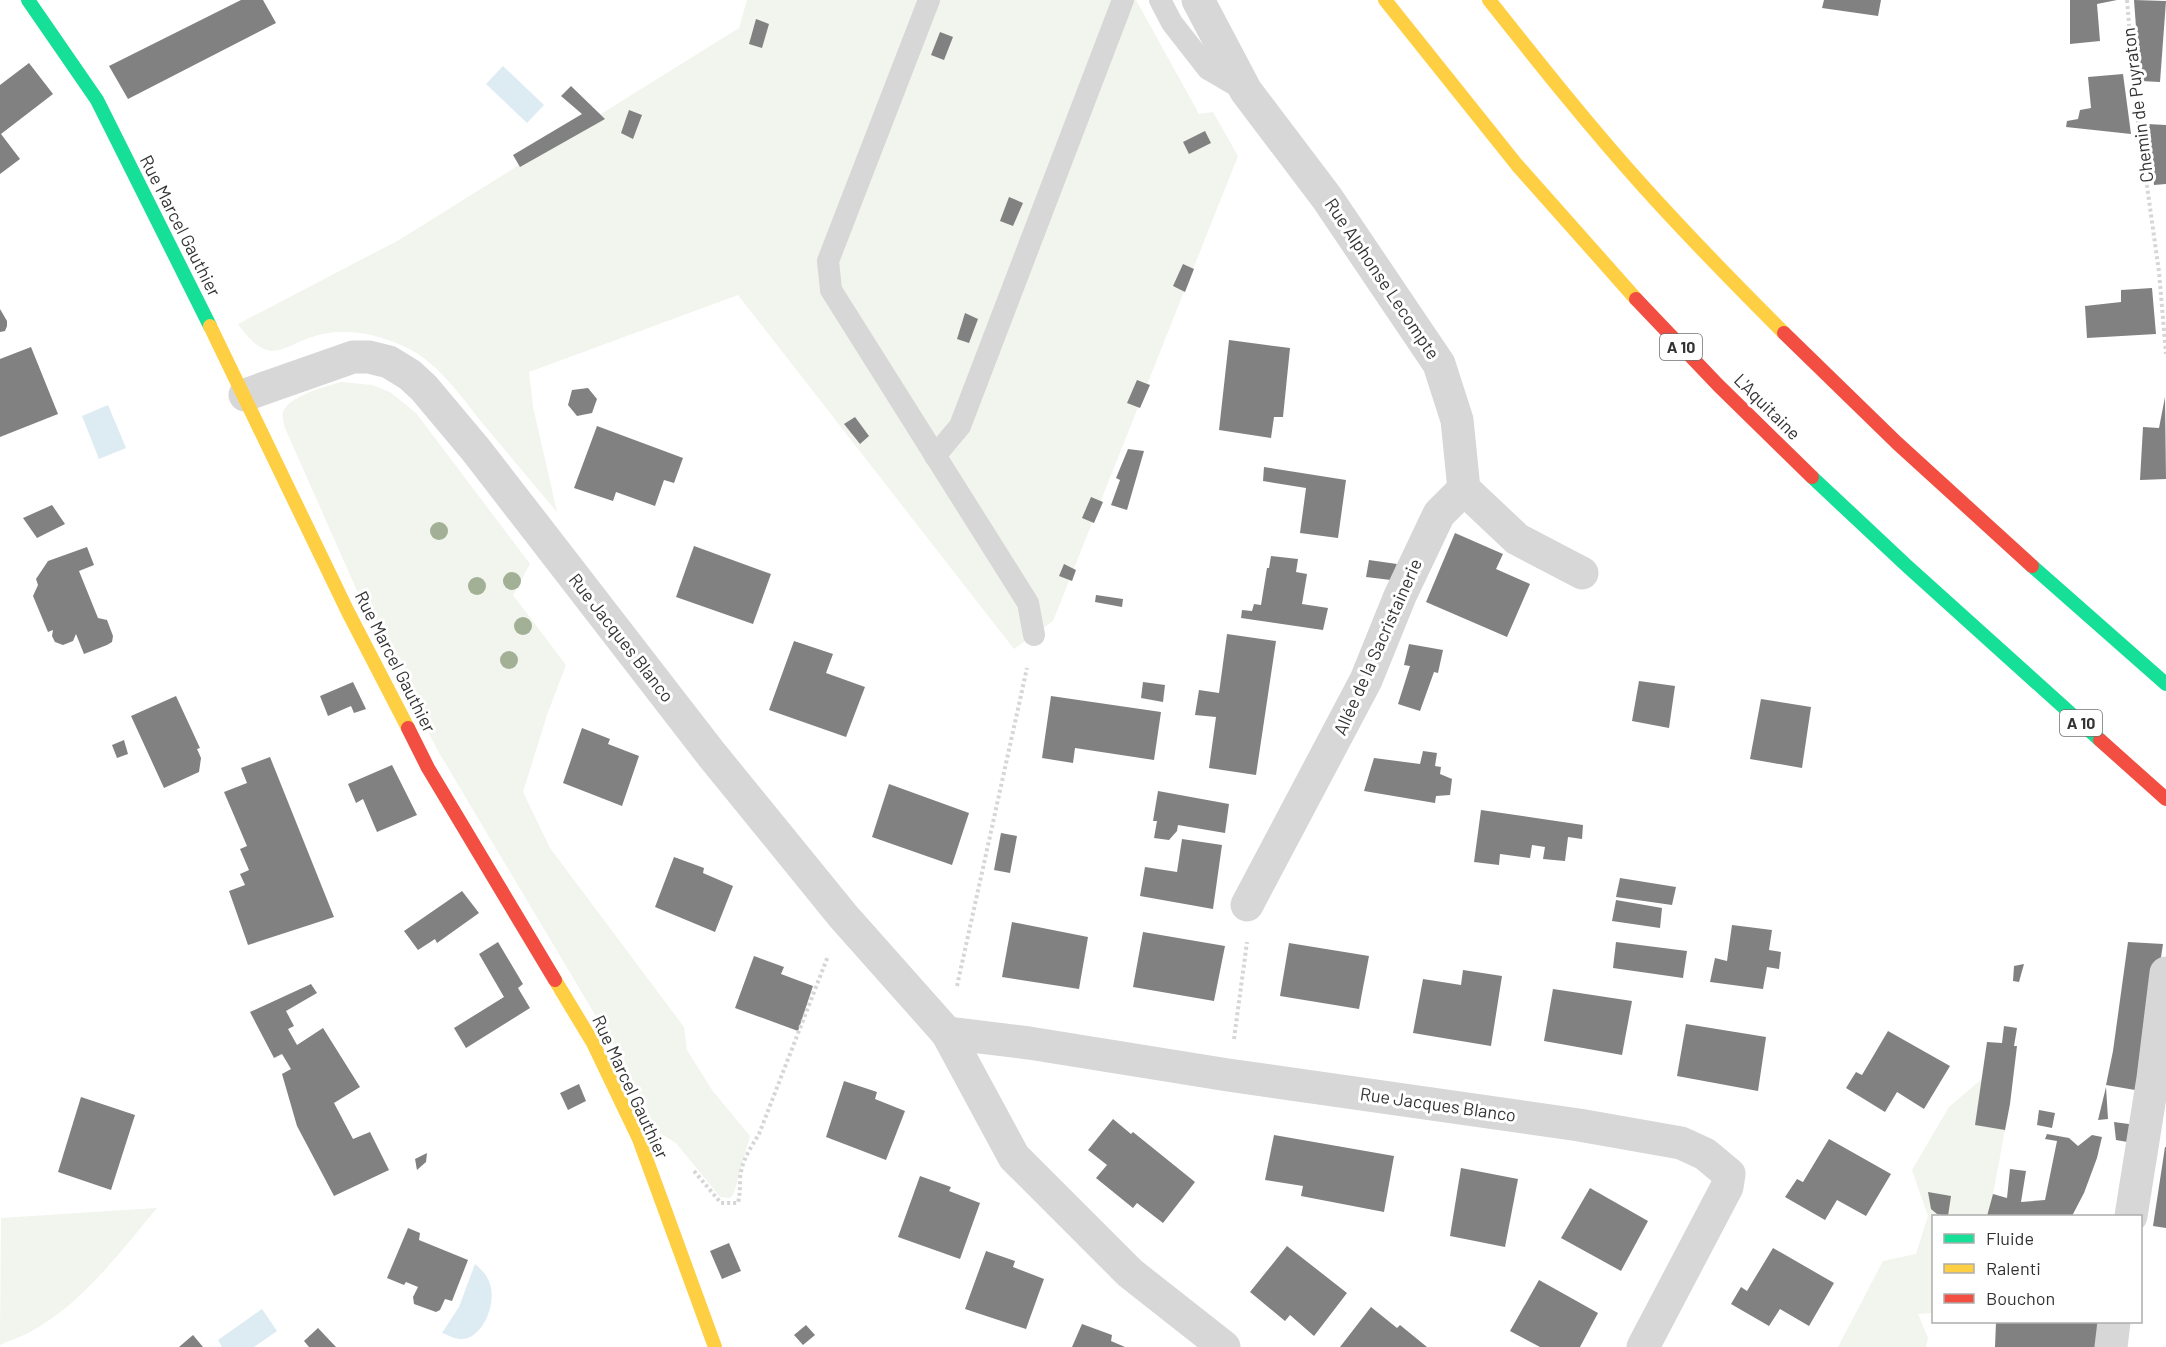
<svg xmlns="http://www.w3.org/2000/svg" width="2166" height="1347" viewBox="0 0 2166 1347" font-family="Barlow,sans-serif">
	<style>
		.green { fill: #f1f5ed }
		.water { fill: #ddebf3 }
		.building { fill: #818181 }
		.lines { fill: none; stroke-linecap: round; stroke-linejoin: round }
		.path { stroke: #d6d6d6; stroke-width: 4; stroke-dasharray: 3 3; stroke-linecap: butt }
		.lane { stroke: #d7d7d7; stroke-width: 22 }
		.street { stroke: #d7d7d7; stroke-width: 33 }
		.fast { stroke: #16e098; stroke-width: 14 }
		.slow { stroke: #ffcf43; stroke-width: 14 }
		.jam { stroke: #f24e42; stroke-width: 14 }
		.tree { fill: #a2b095 }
		.labels { text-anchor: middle; stroke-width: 6; stroke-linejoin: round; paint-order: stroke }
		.shield { fill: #fff; stroke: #707070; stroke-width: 1.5 }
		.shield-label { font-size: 16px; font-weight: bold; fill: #333 }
		.street-label { font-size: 18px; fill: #333; stroke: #fff }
	</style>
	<rect width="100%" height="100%" fill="#fff"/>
	<!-- green -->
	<g class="green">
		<path d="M 747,0 L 1136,0 L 1199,114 L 1213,112 L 1238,156 L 1053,621 L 1014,649 L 738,295 L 529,372 L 533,407 L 557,512 C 533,483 508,454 484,425 C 461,397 437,360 403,346 C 381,336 353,329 328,333 C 283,340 274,374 238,324 L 399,240 L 739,28 Z"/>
		<path d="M 341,382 L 372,385 L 390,392 L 416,413 L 530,564 L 513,595 L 566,665 L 547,715 L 523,792 L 550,848 L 684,1027 L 687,1050 L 712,1090 L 750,1136 L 734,1193 L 730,1198 L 720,1197 L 676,1143 L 658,1132 L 616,1050 L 438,751 L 358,593 L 285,428 C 284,424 282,417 283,413 C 286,397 327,386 341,382 Z"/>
		<path d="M 1983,1078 L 1975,1124 L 2005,1130 L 1993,1194 L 1987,1216 L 1934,1216 L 1933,1313 L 1918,1314 L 1928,1338 L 1926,1347 L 1838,1347 L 1883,1261 L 1916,1254 L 1928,1216 L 1912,1170 L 1949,1107 Z"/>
		<path d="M 157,1208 C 120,1252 82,1304 30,1332 C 21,1337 10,1340 0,1345 L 1,1218 Z"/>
	</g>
	<!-- water -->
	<g class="water">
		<path d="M 503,66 L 544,105 L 527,123 L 486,84 Z"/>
		<path d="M 108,405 L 126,448 L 99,459 L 82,416 Z"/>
		<path d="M 475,1264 C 483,1271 489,1277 491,1288 C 495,1306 482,1340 460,1339 C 455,1339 448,1335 442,1333 L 459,1307 Z"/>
		<path d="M 262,1309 L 277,1331 L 254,1347 L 222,1347 L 218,1340 Z"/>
	</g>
	<!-- building -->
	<g class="building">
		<path d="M 241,0 L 263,0 L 276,23 L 128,99 L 109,66 Z"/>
		<path d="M 1824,0 L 1881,0 L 1878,16 L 1822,8 Z"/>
		<path d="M 2070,0 L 2117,0 L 2097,4 L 2100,41 L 2070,44 Z"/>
		<path d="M 2134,0 L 2166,1 L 2160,82 L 2140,81 Z"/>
		<path d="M 756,19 L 769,24 L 762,48 L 749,44 Z"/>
		<path d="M 940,32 L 953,37 L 944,60 L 931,55 Z"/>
		<path d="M 29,63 L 53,94 L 1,134 L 20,159 L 0,174 L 0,85 Z"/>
		<path d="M 2123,74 L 2131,134 L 2066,127 L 2067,121 L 2078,119 L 2080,110 L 2091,108 L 2088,77 Z"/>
		<path d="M 571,86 L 605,119 L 520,167 L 513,155 L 582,114 L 561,96 Z"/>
		<path d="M 629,110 L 642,115 L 633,139 L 621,133 Z"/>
		<path d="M 2147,124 L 2166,125 L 2166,184 L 2154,185 Z"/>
		<path d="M 1205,131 L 1211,143 L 1189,154 L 1183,142 Z"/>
		<path d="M 1009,197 L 1023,203 L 1013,226 L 1000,221 Z"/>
		<path d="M 1183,264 L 1194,269 L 1185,292 L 1173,286 Z"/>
		<path d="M 2152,288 L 2156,334 L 2087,338 L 2085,306 L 2121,302 L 2121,290 Z"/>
		<path d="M 0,309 L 7,321 L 7,326 L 5,331 L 0,332 Z"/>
		<path d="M 965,313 L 978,319 L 969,343 L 957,339 Z"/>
		<path d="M 1229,340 L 1290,348 L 1283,417 L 1274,417 L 1271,438 L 1219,430 Z"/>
		<path d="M 31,347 L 58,414 L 0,437 L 0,359 Z"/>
		<path d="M 1137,380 L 1150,385 L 1140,408 L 1127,403 Z"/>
		<path d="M 588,388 L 597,399 L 592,413 L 577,416 L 568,405 L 572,390 Z"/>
		<path d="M 2165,397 L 2166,479 L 2140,480 L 2143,427 L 2159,428 Z"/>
		<path d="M 855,417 L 869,436 L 860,444 L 844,424 Z"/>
		<path d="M 597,426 L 683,458 L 674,483 L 664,480 L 655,506 L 616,492 L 613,501 L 574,488 Z"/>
		<path d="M 1128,449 L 1144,451 L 1127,510 L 1111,505 L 1120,480 L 1116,478 Z"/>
		<path d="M 1264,467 L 1346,480 L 1338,538 L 1300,533 L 1306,488 L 1263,481 Z"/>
		<path d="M 1091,497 L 1103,502 L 1094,523 L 1082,518 Z"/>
		<path d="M 52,505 L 65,524 L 37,538 L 23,518 Z"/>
		<path d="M 1455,533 L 1503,554 L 1496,569 L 1530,584 L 1507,637 L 1426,602 Z"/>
		<path d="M 694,546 L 771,574 L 753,624 L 676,597 Z"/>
		<path d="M 87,547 L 94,565 L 79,571 L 98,618 L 107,620 L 113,636 L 112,642 L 107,645 L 84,654 L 76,634 L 73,641 L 63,645 L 55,642 L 52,636 L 53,630 L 48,632 L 33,596 L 38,585 L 36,579 L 48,561 Z"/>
		<path d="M 1271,556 L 1298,559 L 1296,572 L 1307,574 L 1302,604 L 1328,608 L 1323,630 L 1241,618 L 1242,610 L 1252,611 L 1254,604 L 1261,605 L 1267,568 L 1269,568 Z"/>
		<path d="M 1369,560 L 1397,564 L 1391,580 L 1366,577 Z"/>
		<path d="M 1064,564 L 1076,570 L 1072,581 L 1059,576 Z"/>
		<path d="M 1096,595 L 1123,599 L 1122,607 L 1095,602 Z"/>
		<path d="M 1227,634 L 1276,641 L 1256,775 L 1209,768 L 1216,717 L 1195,715 L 1199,690 L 1219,693 Z"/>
		<path d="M 794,641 L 833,654 L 826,673 L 865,687 L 846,737 L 769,710 Z"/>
		<path d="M 1409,644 L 1443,650 L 1438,673 L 1434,672 L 1420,711 L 1398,704 L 1410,666 L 1404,665 Z"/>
		<path d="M 1639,681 L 1675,686 L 1669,728 L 1632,721 Z"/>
		<path d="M 353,682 L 366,709 L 354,713 L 351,706 L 328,716 L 320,696 Z"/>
		<path d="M 1143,682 L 1165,685 L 1163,702 L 1141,698 Z"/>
		<path d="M 176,696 L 200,748 L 197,749 L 201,758 L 199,772 L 164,788 L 131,716 Z"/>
		<path d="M 1051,696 L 1161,712 L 1154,760 L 1075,748 L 1073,763 L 1042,758 Z"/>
		<path d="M 1761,699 L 1811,707 L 1802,768 L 1750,759 Z"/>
		<path d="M 582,728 L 610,739 L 608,744 L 639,756 L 622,806 L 563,783 Z"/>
		<path d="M 124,740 L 128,754 L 117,758 L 112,745 Z"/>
		<path d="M 1423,751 L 1437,753 L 1435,766 L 1441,767 L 1440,774 L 1452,779 L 1450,795 L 1436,796 L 1435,803 L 1364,791 L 1374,758 L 1420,764 Z"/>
		<path d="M 270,757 L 334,917 L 248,945 L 229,891 L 245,885 L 240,874 L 249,870 L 240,849 L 247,846 L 224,792 L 247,783 L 241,768 Z"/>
		<path d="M 392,765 L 417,815 L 377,832 L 363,799 L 356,803 L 348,784 Z"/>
		<path d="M 889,784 L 969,813 L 952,865 L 872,837 Z"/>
		<path d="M 1158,791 L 1229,804 L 1225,833 L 1178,825 L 1177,831 L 1169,840 L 1154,838 L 1157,821 L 1153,821 Z"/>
		<path d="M 1481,810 L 1583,825 L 1582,839 L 1568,837 L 1565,861 L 1543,859 L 1545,847 L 1532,845 L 1530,858 L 1500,854 L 1499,865 L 1474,862 Z"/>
		<path d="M 1001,833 L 1017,836 L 1010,873 L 994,870 Z"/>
		<path d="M 1182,839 L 1222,845 L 1213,909 L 1140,896 L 1145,867 L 1177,872 Z"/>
		<path d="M 674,857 L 704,868 L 703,873 L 733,886 L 715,932 L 655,907 Z"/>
		<path d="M 1620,878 L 1676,887 L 1672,905 L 1616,897 Z"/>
		<path d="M 462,891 L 479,913 L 437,943 L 435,939 L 418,950 L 404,931 Z"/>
		<path d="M 1616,900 L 1662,908 L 1660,928 L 1612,921 Z"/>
		<path d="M 1012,922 L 1088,937 L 1079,989 L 1002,977 Z"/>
		<path d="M 1732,925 L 1772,930 L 1769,950 L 1781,952 L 1779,969 L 1767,967 L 1763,989 L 1710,982 L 1715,958 L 1727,961 Z"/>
		<path d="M 1143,932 L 1225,946 L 1214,1001 L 1133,987 Z"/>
		<path d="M 498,942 L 523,984 L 518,988 L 530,1008 L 466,1048 L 454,1028 L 504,997 L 479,954 Z"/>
		<path d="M 1616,942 L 1687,951 L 1683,978 L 1613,968 Z"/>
		<path d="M 2128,942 L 2163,944 L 2141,1091 L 2106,1085 L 2113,1051 Z"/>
		<path d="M 1289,943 L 1369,956 L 1359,1009 L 1280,996 Z"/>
		<path d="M 754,956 L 784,967 L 781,974 L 813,986 L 798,1031 L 735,1008 Z"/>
		<path d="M 2024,964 L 2019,982 L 2013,981 L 2014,966 Z"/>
		<path d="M 1463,970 L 1502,976 L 1491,1046 L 1413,1033 L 1423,979 L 1461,985 Z"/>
		<path d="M 311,984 L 317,993 L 286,1011 L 294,1026 L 288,1029 L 297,1045 L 323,1028 L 360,1087 L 334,1103 L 353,1139 L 370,1132 L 389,1170 L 334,1196 L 297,1126 L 282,1074 L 291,1069 L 282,1054 L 274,1058 L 250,1012 Z"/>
		<path d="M 1553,989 L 1632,1001 L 1622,1055 L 1544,1041 Z"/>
		<path d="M 1686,1024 L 1766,1037 L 1758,1091 L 1677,1076 Z"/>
		<path d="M 2004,1026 L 2017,1028 L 2014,1046 L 2017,1046 L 2010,1104 L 2005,1130 L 1975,1125 L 1987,1042 L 2002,1043 Z"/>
		<path d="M 1888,1031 L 1950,1066 L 1924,1109 L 1897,1092 L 1885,1112 L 1846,1088 L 1856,1072 L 1862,1075 Z"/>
		<path d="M 844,1081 L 877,1092 L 875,1099 L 905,1111 L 886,1160 L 826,1137 Z"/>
		<path d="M 579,1084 L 586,1101 L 568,1110 L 560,1093 Z"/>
		<path d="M 2106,1087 L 2108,1119 L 2098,1120 Z"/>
		<path d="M 81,1097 L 135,1115 L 111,1190 L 58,1172 Z"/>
		<path d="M 2039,1110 L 2055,1113 L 2052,1128 L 2037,1125 Z"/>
		<path d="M 1113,1119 L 1131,1134 L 1133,1132 L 1195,1182 L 1163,1223 L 1137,1203 L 1133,1208 L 1096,1178 L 1107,1165 L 1088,1150 Z"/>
		<path d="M 2114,1122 L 2136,1125 L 2133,1143 L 2116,1140 Z"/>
		<path d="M 2047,1134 L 2069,1138 L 2078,1146 L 2092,1135 L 2102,1137 L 2097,1158 L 2084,1193 L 2072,1216 L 1987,1216 L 1993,1194 L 2007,1198 L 2010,1169 L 2026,1171 L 2021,1202 L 2045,1200 L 2057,1141 L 2045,1139 Z"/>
		<path d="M 1274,1135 L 1394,1156 L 1384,1212 L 1301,1196 L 1303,1186 L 1265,1180 Z"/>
		<path d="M 1829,1139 L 1891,1174 L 1866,1216 L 1837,1200 L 1825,1220 L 1785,1197 L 1797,1179 L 1803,1182 Z"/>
		<path d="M 2165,1147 L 2166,1147 L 2166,1228 L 2153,1226 Z"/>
		<path d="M 427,1153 L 426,1162 L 417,1170 L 415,1159 Z"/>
		<path d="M 1461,1168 L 1518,1179 L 1505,1247 L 1450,1236 Z"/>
		<path d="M 920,1176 L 951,1187 L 949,1191 L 980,1203 L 960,1259 L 898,1237 Z"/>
		<path d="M 1590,1188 L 1648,1221 L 1621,1271 L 1561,1238 Z"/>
		<path d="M 1928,1192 L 1951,1196 L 1948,1216 L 1937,1214 L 1931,1209 Z"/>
		<path d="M 408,1228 L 420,1233 L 419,1240 L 468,1260 L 452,1301 L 445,1299 L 440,1310 L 436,1312 L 414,1304 L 413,1297 L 418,1287 L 406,1282 L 404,1285 L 387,1278 Z"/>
		<path d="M 729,1243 L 741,1271 L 722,1279 L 710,1251 Z"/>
		<path d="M 1287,1246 L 1347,1293 L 1314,1336 L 1290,1315 L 1285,1321 L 1250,1292 Z"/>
		<path d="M 1773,1248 L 1834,1283 L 1809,1326 L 1780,1309 L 1769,1326 L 1731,1304 L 1741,1287 L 1747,1291 Z"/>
		<path d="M 986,1251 L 1015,1261 L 1013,1267 L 1044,1279 L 1026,1329 L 965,1309 Z"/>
		<path d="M 1539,1280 L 1598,1313 L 1580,1347 L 1540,1347 L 1510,1331 Z"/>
		<path d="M 1371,1307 L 1397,1328 L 1400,1325 L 1427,1347 L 1340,1347 Z"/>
		<path d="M 1996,1322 L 2092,1322 L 2101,1323 L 2097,1347 L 1995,1347 Z"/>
		<path d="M 1082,1324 L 1112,1335 L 1111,1341 L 1125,1347 L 1072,1347 Z"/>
		<path d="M 806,1325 L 815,1335 L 803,1345 L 794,1335 Z"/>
		<path d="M 318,1328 L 336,1347 L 309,1347 L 304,1341 Z"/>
		<path d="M 193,1335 L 203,1347 L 179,1347 Z"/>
	</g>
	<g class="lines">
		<!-- path -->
		<g class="path">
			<path d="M 2127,0 L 2136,107 L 2159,272 L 2166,354"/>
			<path d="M 957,986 L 1027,668"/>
			<path d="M 1234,1039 L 1247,942"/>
			<path d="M 694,1171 L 721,1203 L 738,1203 C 740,1194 740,1188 740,1179 C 741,1162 751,1147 759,1134 L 828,956"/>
		</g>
		<!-- lane -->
		<g class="lane">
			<path d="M 929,0 L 828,261 L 831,290 L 1028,603 L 1034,635"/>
			<path d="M 1160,0 L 1172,23 L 1208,69 L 1244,90"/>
			<path d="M 935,456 L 960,426 L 1123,0"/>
		</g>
		<!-- street -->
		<g class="street">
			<path d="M 1198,0 L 1246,91 L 1327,198 L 1439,364 L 1457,420 L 1464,489 L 1517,539 L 1582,573"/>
			<path d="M 245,395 L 353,357 L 369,357 L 389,362 L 410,375 L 424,388 L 476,450 L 712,755 L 843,916 L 947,1033 L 1014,1157 L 1130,1273 L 1224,1347"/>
			<path d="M 1247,905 L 1366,680 L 1400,596 L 1439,514 L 1464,489"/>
			<path d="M 947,1033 L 1029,1043 L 1228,1075 L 1579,1125 L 1681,1143 L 1705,1154 L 1729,1174 L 1727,1187 L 1643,1347"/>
			<path d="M 2131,1216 L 2153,1078 L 2166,973"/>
			<path d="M 2111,1347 L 2114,1322"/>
		</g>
		<!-- fast -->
		<g class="fast">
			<path d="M 28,0 L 97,100 L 210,326"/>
			<path d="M 1812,477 L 1907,566 L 2100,740"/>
			<path d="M 2032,566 L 2166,684"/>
		</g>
		<!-- slow -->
		<g class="slow">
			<path d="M 1385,0 L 1517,165 L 1636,299"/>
			<path d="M 1489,0 C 1539,63 1589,126 1643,186 C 1688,236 1736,285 1784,333"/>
			<path d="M 210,326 L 348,612 L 408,728"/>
			<path d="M 555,980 L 593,1043 L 639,1139 L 715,1347"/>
		</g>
		<!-- jam -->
		<g class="jam">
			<path d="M 1636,299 L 1718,385 L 1812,477"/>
			<path d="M 1784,333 L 1897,443 L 2032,566"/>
			<path d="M 408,728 L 428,768 L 555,980"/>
			<path d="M 2100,740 L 2166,799"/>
		</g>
	</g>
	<!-- trees -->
	<g class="tree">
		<circle cx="439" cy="531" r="9"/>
		<circle cx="512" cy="581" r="9"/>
		<circle cx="477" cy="586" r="9"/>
		<circle cx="523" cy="626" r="9"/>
		<circle cx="509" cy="660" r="9"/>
	</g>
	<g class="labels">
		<!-- shield labels -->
		<g class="shield">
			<rect x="1660" y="334" width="42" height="26" rx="4.5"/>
			<rect x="2060" y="710" width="42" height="26" rx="4.5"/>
		</g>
		<g class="shield-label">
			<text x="1681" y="353">A 10</text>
			<text x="2081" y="729">A 10</text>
		</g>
		<!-- street labels -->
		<g class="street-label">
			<text transform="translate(2138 105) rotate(-97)" y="6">Chemin de Puyraton</text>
			<text transform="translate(180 226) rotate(63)" y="6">Rue Marcel Gauthier</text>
			<text transform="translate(1382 279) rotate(56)" y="6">Rue Alphonse Lecompte</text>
			<text transform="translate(1767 407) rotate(45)" y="6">L'Aquitaine</text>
			<text transform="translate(621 638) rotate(52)" y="6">Rue Jacques Blanco</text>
			<text transform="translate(1378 647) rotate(-66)" y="6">Allée de la Sacristainerie</text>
			<text transform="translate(395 662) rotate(63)" y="6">Rue Marcel Gauthier</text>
			<text transform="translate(630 1087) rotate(65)" y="6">Rue Marcel Gauthier</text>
			<text transform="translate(1438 1105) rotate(8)" y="6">Rue Jacques Blanco</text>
		</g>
	</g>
	<!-- legend -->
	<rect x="1932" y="1215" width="210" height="108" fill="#ffffff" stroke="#adadad" stroke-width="1.5"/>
	<rect x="1944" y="1234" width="30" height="9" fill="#16e098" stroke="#adadad" stroke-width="1.5"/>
	<text x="1986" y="1245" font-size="18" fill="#333333">Fluide</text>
	<rect x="1944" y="1264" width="30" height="9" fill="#ffcf43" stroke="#adadad" stroke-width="1.5"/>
	<text x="1986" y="1275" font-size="18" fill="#333333">Ralenti</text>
	<rect x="1944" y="1294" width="30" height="9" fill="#f24e42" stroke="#adadad" stroke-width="1.5"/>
	<text x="1986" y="1305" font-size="18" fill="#333333">Bouchon</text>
</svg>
